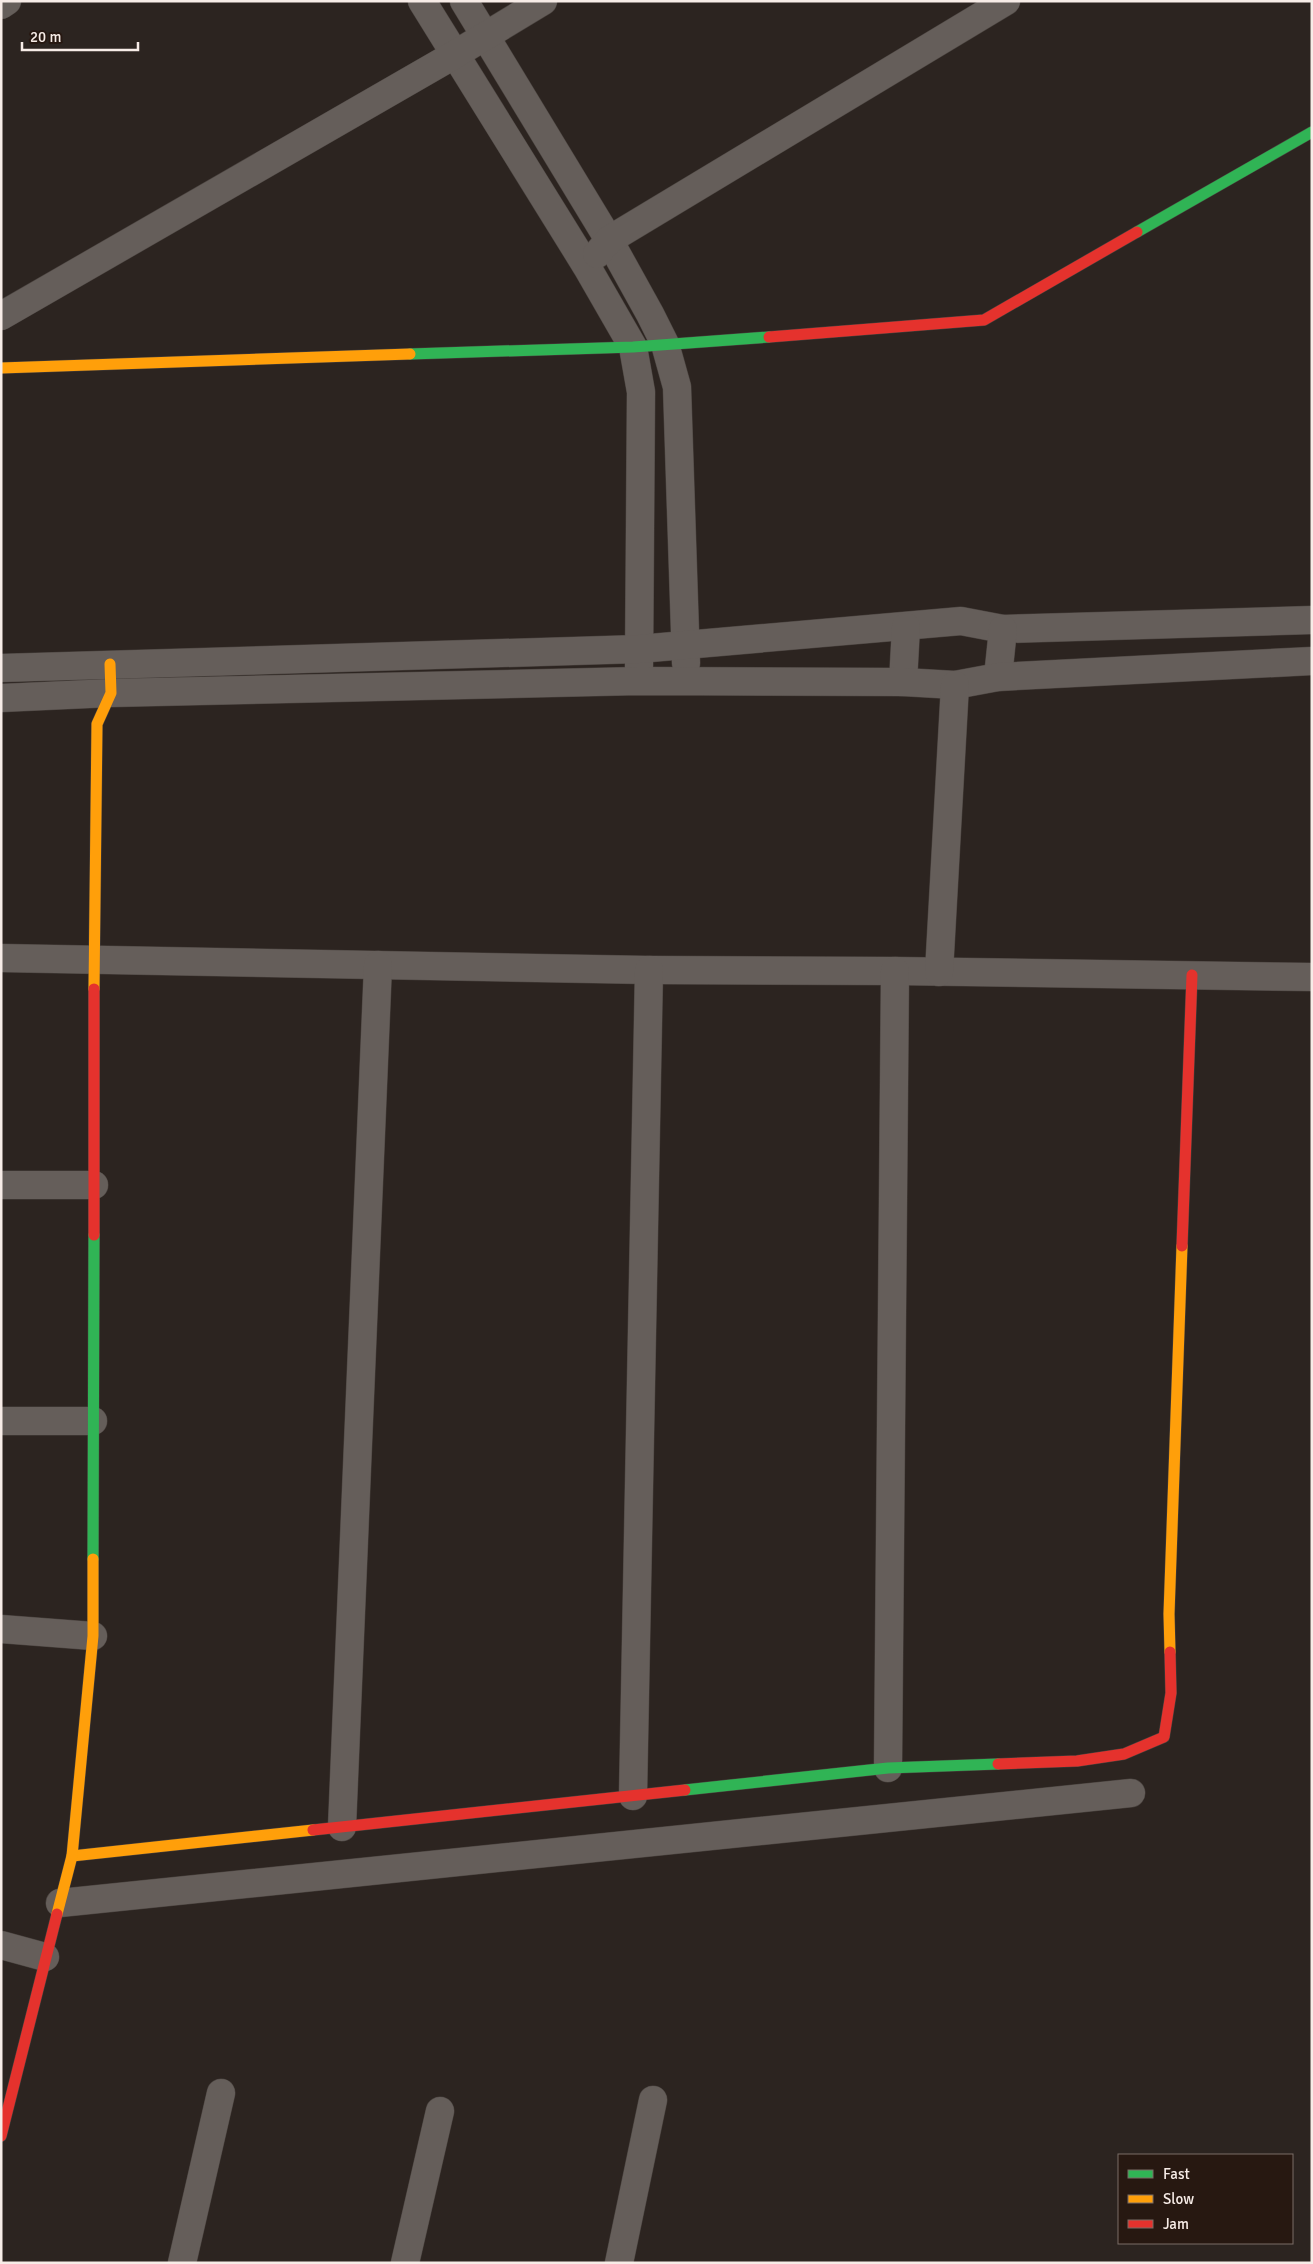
<svg xmlns="http://www.w3.org/2000/svg" width="1313" height="2264" viewBox="0 0 1313 2264" font-family="Signika,sans-serif">
	<style>
		.lines { fill: none; stroke-linecap: round; stroke-linejoin: round }
		.street-casing { stroke: #49423e; stroke-width: 29 }
		.fast-casing { stroke: #49423e; stroke-width: 12 }
		.slow-casing { stroke: #49423e; stroke-width: 12 }
		.jam-casing { stroke: #49423e; stroke-width: 12 }
		.street { stroke: #655e5a; stroke-width: 28 }
		.fast { stroke: #30b455; stroke-width: 11 }
		.slow { stroke: #ff9f0a; stroke-width: 11 }
		.jam { stroke: #e5322d; stroke-width: 11 }
	</style>
	<rect width="100%" height="100%" fill="#2c2420"/>
	<g class="lines">
		<!-- street casing -->
		<g class="street-casing">
			<g id="street">
				<path d="M 422,1 L 587,267 L 633,347 L 641,392 L 639,667"/>
				<path d="M 464,1 L 609,240 L 650,314 L 665,344 L 677,387 L 686,663"/>
				<path d="M 1,5 L 7,1"/>
				<path d="M 597,254 L 609,240 L 1006,1"/>
				<path d="M 1,316 L 454,55 L 543,1"/>
				<path d="M 1,668 L 639,649 L 961,621 L 1003,629 L 1312,620"/>
				<path d="M 998,677 L 1003,629"/>
				<path d="M 903,682 L 906,627"/>
				<path d="M 1,698 L 111,693 L 639,681 L 903,682 L 955,685 L 998,677 L 1312,661"/>
				<path d="M 1,958 L 649,970 L 895,971 L 1312,977"/>
				<path d="M 939,972 L 955,685"/>
				<path d="M 1,1185 L 94,1185"/>
				<path d="M 1,1421 L 93,1421"/>
				<path d="M 1,1629 L 93,1636"/>
				<path d="M 888,1768 L 895,971"/>
				<path d="M 633,1796 L 649,970"/>
				<path d="M 342,1827 L 378,965"/>
				<path d="M 60,1903 L 1131,1793"/>
				<path d="M 1,1945 L 45,1957"/>
				<path d="M 182,2263 L 221,2093"/>
				<path d="M 405,2263 L 440,2111"/>
				<path d="M 619,2263 L 653,2100"/>
			</g>
		</g>
		<!-- fast casing -->
		<g class="fast-casing">
			<g id="fast">
				<path d="M 1137,232 L 1312,132"/>
				<path d="M 410,354 L 633,347 L 769,337"/>
				<path d="M 93,1559 L 94,1235"/>
				<path d="M 685,1790 L 888,1768 L 998,1764"/>
			</g>
		</g>
		<!-- slow casing -->
		<g class="slow-casing">
			<g id="slow">
				<path d="M 1,368 L 410,354"/>
				<path d="M 94,989 L 97,724 L 111,693 L 110,664"/>
				<path d="M 1170,1652 L 1169,1614 L 1182,1246"/>
				<path d="M 72,1856 L 313,1830"/>
				<path d="M 57,1914 L 72,1856 L 93,1636 L 93,1559"/>
			</g>
		</g>
		<!-- jam casing -->
		<g class="jam-casing">
			<g id="jam">
				<path d="M 769,337 L 984,320 L 1137,232"/>
				<path d="M 94,1235 L 94,989"/>
				<path d="M 1182,1246 L 1192,975"/>
				<path d="M 998,1764 L 1077,1761 L 1124,1754 L 1164,1737 L 1171,1693 L 1170,1652"/>
				<path d="M 313,1830 L 685,1790"/>
				<path d="M 1,2136 L 57,1914"/>
			</g>
		</g>
		<!-- street -->
		<use href="#street" class="street"/>
		<!-- fast -->
		<use href="#fast" class="fast"/>
		<!-- slow -->
		<use href="#slow" class="slow"/>
		<!-- jam -->
		<use href="#jam" class="jam"/>
	</g>
	<!-- border -->
	<rect width="1313" height="2264" fill="none" stroke="#f7ece7" stroke-width="5"/>
	<!-- legend -->
	<rect x="1118" y="2154" width="175" height="90" fill="#271811" stroke="#7a6d67"/>
	<rect x="1128" y="2170" width="25" height="8" fill="#30b455" stroke="#7a6d67"/>
	<text x="1163" y="2179" font-size="15" fill="#f7ece7">Fast</text>
	<rect x="1128" y="2195" width="25" height="8" fill="#ff9f0a" stroke="#7a6d67"/>
	<text x="1163" y="2204" font-size="15" fill="#f7ece7">Slow</text>
	<rect x="1128" y="2220" width="25" height="8" fill="#e5322d" stroke="#7a6d67"/>
	<text x="1163" y="2229" font-size="15" fill="#f7ece7">Jam</text>
	<!-- scale -->
	<path d="M22 42v8h116v-8" fill="none" stroke="#f7ece7" stroke-width="2.5"/>
	<text x="30" y="42" font-size="15" fill="#f7ece7" stroke="#271811" stroke-width="4" paint-order="stroke">20 m</text>
</svg>
